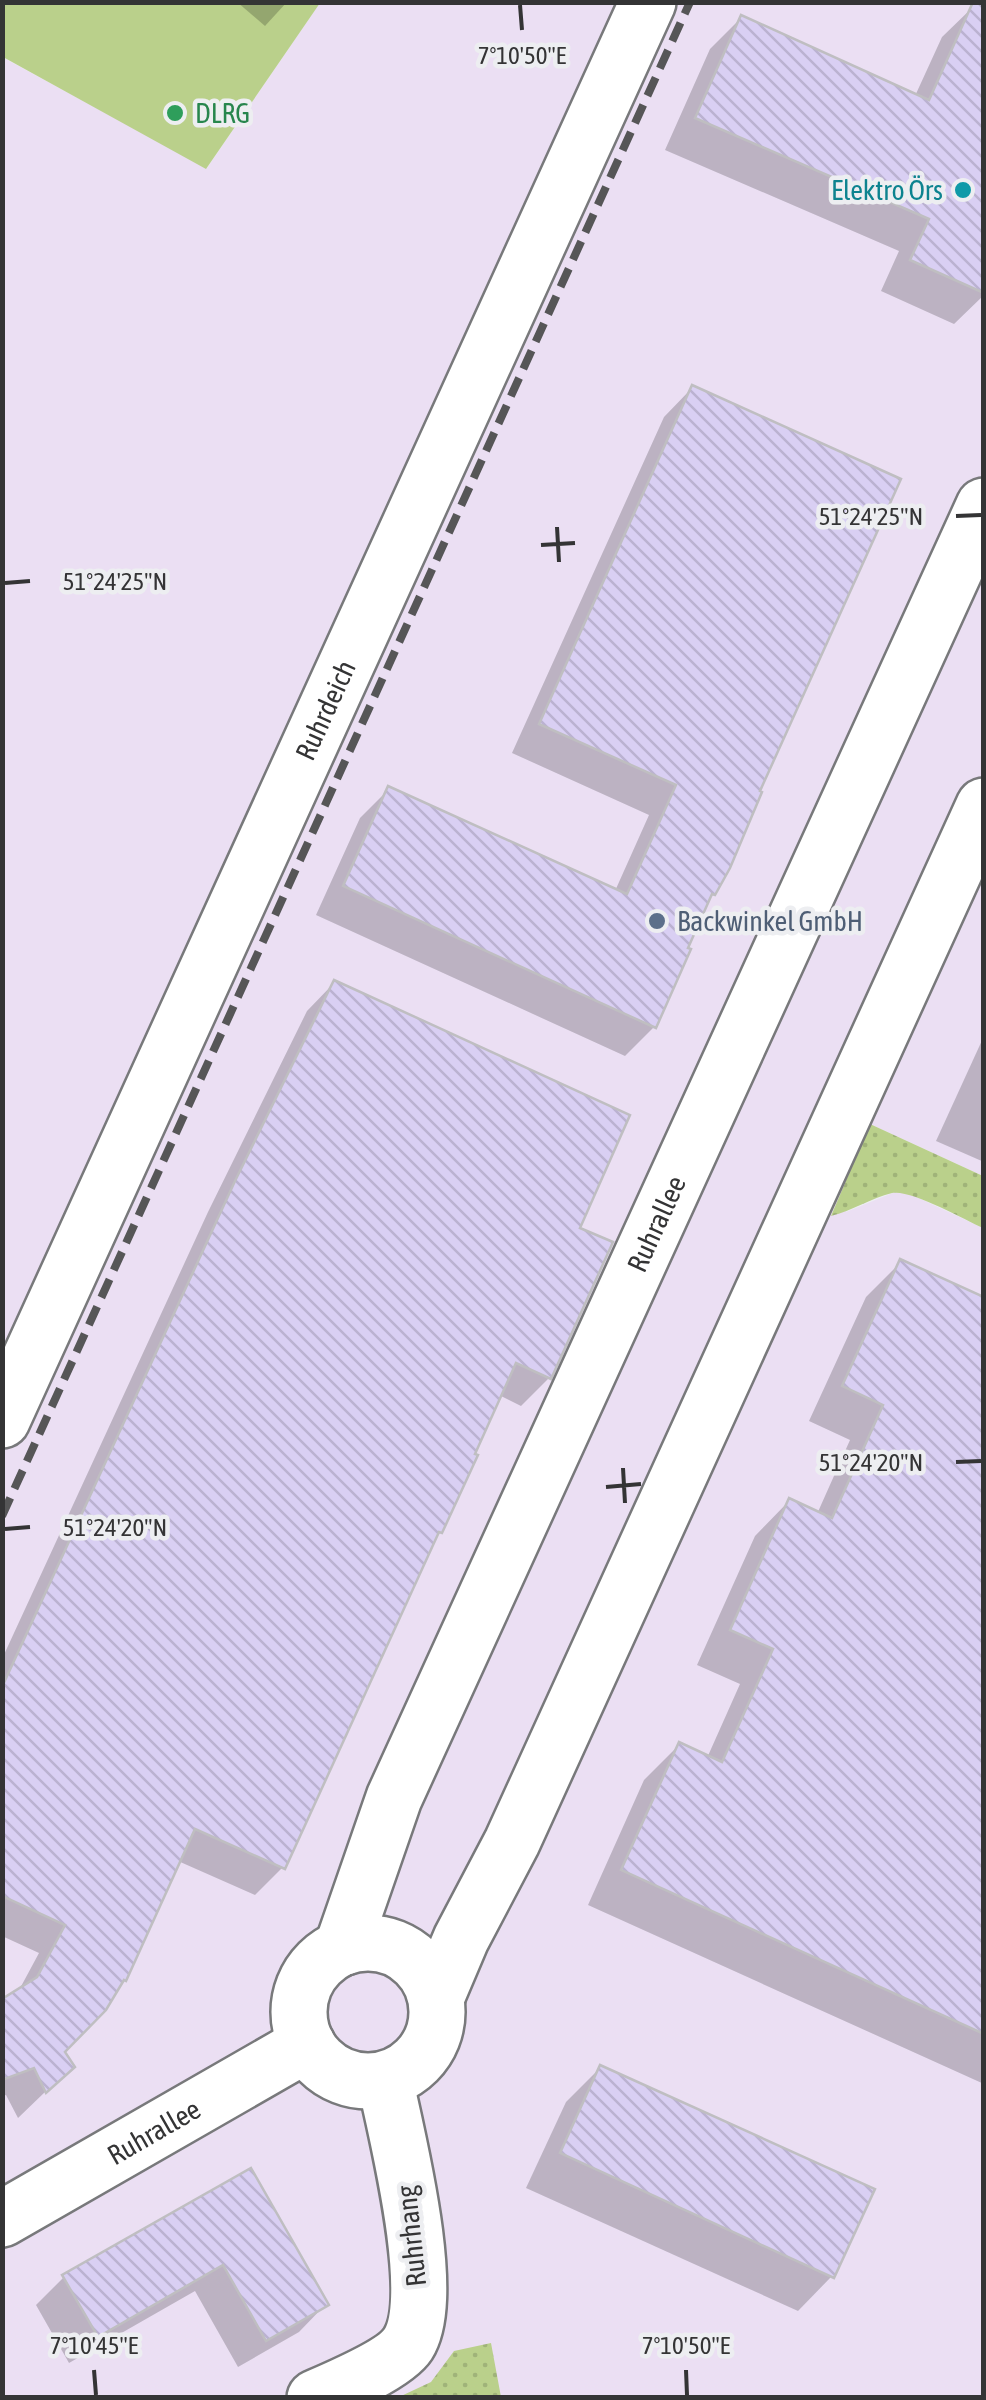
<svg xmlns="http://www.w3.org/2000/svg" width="986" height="2400" viewBox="0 0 986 2400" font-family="'Asap Condensed',sans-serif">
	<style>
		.commercial { fill: #ebdff3 }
		.grass { fill: url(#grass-dots) }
		.garden { fill: #bad08b }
		.shadow { fill: #0003 }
		.building { fill: url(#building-back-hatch); stroke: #bfbec1; stroke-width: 2.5 }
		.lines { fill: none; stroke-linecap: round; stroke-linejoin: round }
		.minor-casing { stroke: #78797b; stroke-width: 60 }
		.minor { stroke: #fff; stroke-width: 55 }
		.rail { stroke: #565657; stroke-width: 8; stroke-dasharray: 20 10; stroke-linecap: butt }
		.ticks { fill: none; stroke: #343435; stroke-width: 4 }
		.leisure-dot { fill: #2e9e5b; stroke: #edeef1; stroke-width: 4 }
		.culture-dot { fill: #0f9aa8; stroke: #edeef1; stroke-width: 4 }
		.service-dot { fill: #5c6f8a; stroke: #edeef1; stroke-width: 4 }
		.labels { text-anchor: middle; stroke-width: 9; stroke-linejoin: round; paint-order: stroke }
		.leisure-label { font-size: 28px; fill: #27864d; stroke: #edeef1; text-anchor: start }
		.culture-label { font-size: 28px; fill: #0d838f; stroke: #edeef1; text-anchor: end }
		.street-label { font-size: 28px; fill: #343435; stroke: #edeef1 }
		.service-label { font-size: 28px; fill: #4e5e75; stroke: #edeef1; text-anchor: start }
		.ticks-label { font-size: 25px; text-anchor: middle; fill: #343435; stroke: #edeef1; stroke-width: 9; stroke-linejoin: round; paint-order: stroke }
	</style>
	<defs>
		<pattern id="grass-dots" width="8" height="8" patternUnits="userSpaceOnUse" patternTransform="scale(2.5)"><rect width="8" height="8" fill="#bad08b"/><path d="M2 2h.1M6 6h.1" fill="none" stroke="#a0b379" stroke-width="1.8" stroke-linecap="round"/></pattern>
		<pattern id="building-back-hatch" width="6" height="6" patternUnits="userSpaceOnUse" patternTransform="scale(2.5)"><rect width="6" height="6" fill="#d9cff3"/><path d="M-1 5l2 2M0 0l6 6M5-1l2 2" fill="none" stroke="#bbb2d1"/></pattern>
	</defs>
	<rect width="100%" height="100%" fill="#edeef1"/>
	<!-- commercial -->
	<path class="commercial" d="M 320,3 L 983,3 L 983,1176 L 870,1124 L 860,1149 L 846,1212 L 895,1192 L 910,1194 L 983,1228 L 983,2397 L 3,2397 L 2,57 L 207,168 Z"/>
	<!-- grass -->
	<g class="grass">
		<path d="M 870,1124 L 983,1176 L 983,1228 C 964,1219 910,1189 892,1193 C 871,1198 852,1211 831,1216 Z"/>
		<path d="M 491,2343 L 501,2397 L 399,2397 L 431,2382 L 454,2351 Z"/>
	</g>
	<!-- garden -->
	<path class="garden" d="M 2,3 L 3,2 L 320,3 L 206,169 L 3,57 Z"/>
	<!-- shadow -->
	<g class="shadow">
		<path d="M 237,2 L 287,2 L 265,26 Z"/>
		<path d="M 974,6 L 984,10 L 984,295 L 954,324 L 881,291 L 899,251 L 665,150 L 710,49 L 741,18 L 915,96 L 942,37 Z"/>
		<path d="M 692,388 L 713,894 L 706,900 L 685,949 L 688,950 L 654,1027 L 625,1056 L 316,915 L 360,818 L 389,789 L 615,891 L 649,815 L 512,753 L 664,417 Z"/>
		<path d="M 334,983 L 577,1229 L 549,1378 L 521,1406 L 499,1395 L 440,1531 L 434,1538 L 283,1867 L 255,1895 L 178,1861 L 62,2052 L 72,2066 L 18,2118 L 6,2095 L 2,2096 L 2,2002 L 18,1992 L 39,1953 L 2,1936 L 2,1659 L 208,1212 L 307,1011 Z"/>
		<path d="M 984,1036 L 984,1162 L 936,1141 Z"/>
		<path d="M 901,1262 L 984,1299 L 984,2084 L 588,1905 L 644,1780 L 679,1745 L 707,1758 L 740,1684 L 697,1665 L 755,1536 L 789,1501 L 817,1514 L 850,1440 L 809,1421 L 866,1297 Z"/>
		<path d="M 600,2068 L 832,2276 L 798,2311 L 526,2188 L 566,2102 Z"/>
		<path d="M 250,2171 L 326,2304 L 299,2332 L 238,2367 L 195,2291 L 69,2363 L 36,2305 L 64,2277 Z"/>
	</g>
	<!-- building -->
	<g class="building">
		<path d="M 973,2 L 984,2 L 984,293 L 910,260 L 929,219 L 695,118 L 741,15 L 929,100 Z"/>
		<path d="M 692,385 L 901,479 L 760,791 L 762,792 L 730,868 L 715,895 L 712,894 L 688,948 L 691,949 L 656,1028 L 343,886 L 388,786 L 627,894 L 676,785 L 539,724 Z"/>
		<path d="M 334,980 L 630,1115 L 580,1228 L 613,1242 L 551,1379 L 516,1363 L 475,1454 L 478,1455 L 442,1533 L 439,1532 L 285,1869 L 195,1829 L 126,1981 L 124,1980 L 106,2010 L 65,2052 L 75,2067 L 46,2093 L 34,2068 L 2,2080 L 2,1999 L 37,1977 L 65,1925 L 2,1896 L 2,1687 L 235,1181 Z"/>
		<path d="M 900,1259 L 984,1297 L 984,2034 L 621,1870 L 679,1742 L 722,1762 L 773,1649 L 730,1630 L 789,1498 L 832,1518 L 883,1405 L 842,1386 Z"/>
		<path d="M 600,2065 L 875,2189 L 834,2278 L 560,2153 Z"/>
		<path d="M 251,2168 L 329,2305 L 266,2341 L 223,2265 L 98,2337 L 62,2275 Z"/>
	</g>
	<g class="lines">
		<!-- minor casing -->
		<g class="minor-casing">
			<g id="minor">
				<path id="s1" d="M 2,1420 L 648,2"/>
				<circle cx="368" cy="2012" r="69"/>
				<path id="s2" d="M 342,1948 L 394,1798 L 984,506"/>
				<path d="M 436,1998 L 461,1939 L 512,1842 L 984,806"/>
				<path id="s3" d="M 2,2219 L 307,2044"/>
				<path d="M 315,2398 C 338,2388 395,2364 408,2344 C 438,2297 397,2136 385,2080"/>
			</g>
		</g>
		<!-- minor -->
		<use href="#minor" class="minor"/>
		<!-- rail -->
		<path class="rail" d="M 2,1516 L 690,2"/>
	</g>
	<!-- ticks -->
	<path class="ticks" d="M 520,5 L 522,30M 956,516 L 981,515M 557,527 L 559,562M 541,545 L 575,543M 5,583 L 30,581M 956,1462 L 981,1461M 623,1468 L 625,1503M 606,1487 L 641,1484M 5,1529 L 30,1527M 94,2370 L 96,2395M 686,2370 L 687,2395"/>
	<!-- markers -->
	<circle class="leisure-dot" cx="175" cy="113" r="10"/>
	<circle class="culture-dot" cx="963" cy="190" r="10"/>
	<circle class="service-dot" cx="657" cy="921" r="10"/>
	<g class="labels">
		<!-- leisure labels -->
		<g class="leisure-label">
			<text x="195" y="123">DLRG</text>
		</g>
		<!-- culture labels -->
		<g class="culture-label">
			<text x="943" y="200">Elektro Örs</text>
		</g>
		<!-- street labels -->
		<g class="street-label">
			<text dy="10" stroke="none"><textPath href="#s1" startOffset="780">Ruhrdeich</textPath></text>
			<text dy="10" stroke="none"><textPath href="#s2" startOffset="790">Ruhrallee</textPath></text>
			<text dy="10" stroke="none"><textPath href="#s3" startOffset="175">Ruhrallee</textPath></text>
			<text transform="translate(411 2236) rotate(-96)" y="10">Ruhrhang</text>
		</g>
		<!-- service labels -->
		<g class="service-label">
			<text x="677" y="931">Backwinkel GmbH</text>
		</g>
	</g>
	<g class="ticks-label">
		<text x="522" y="64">7°10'50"E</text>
		<text x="871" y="525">51°24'25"N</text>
		<text x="115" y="590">51°24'25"N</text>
		<text x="871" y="1471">51°24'20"N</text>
		<text x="115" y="1536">51°24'20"N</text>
		<text x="94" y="2354">7°10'45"E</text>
		<text x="686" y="2354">7°10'50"E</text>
	</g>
	<!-- border -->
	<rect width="986" height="2400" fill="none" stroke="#343435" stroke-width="10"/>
</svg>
